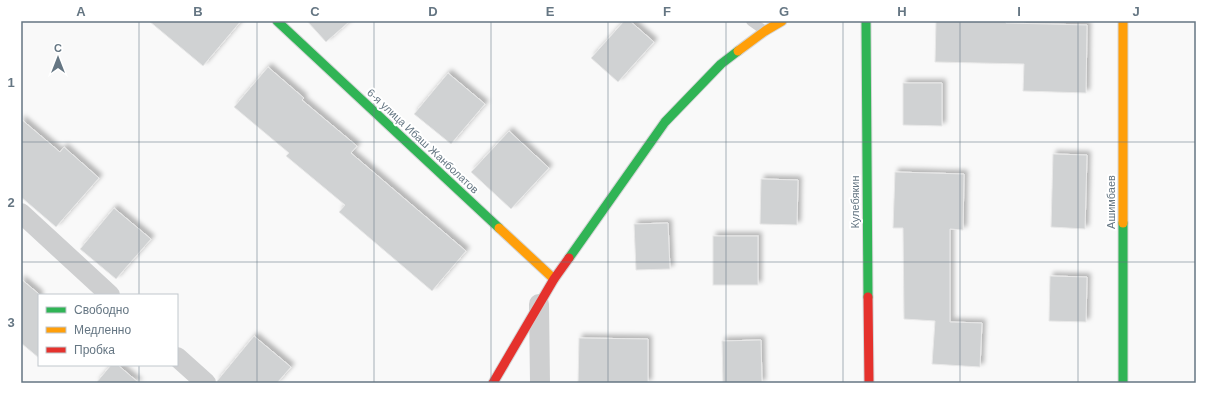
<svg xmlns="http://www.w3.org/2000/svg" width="1217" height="404" viewBox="0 0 1217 404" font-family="Helvetica,sans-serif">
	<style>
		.building { fill: #d0d2d3; stroke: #e8e8e8; filter: url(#shadow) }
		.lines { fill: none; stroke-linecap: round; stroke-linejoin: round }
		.fast-casing { stroke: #d5d6d7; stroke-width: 11 }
		.slow-casing { stroke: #d5d6d7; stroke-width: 11 }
		.jam-casing { stroke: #d5d6d7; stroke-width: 11 }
		.lane { stroke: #cecfd0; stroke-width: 10 }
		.street { stroke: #cecfd0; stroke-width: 20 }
		.fast { stroke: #30b455; stroke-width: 9 }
		.slow { stroke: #ff9f0a; stroke-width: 9 }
		.jam { stroke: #e5322d; stroke-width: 9 }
		.grid { fill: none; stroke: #657683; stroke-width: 1; stroke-opacity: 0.55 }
		.labels { text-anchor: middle; stroke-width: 4; stroke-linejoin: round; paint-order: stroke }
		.street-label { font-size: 11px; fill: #657683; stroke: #fff }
		.neatline { fill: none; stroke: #657683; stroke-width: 1.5 }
		.grid-label { font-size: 13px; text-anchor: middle; font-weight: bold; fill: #657683 }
	</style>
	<defs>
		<filter id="shadow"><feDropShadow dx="3.5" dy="-3.5" stdDeviation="2" flood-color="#0004"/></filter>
	</defs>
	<rect width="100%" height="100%" fill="#f9f9f9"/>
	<!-- building -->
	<g class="building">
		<path d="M 149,21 L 241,21 L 203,66 Z"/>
		<path d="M 307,21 L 350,21 L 326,42 Z"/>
		<path d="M 624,21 L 630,21 L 654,42 L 618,82 L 591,58 Z"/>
		<path d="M 936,21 L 1006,21 L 1006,23 L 1087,25 L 1086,93 L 1023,91 L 1024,64 L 935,62 Z"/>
		<path d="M 268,67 L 304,98 L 302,100 L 357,146 L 351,153 L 466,251 L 432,291 L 339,212 L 345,205 L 286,156 L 289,153 L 234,107 Z"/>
		<path d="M 448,73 L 485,104 L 451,144 L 414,114 Z"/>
		<path d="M 903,83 L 942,83 L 942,126 L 903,125 Z"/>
		<path d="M 21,119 L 60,152 L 64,147 L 99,178 L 56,227 L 21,197 Z"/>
		<path d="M 509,131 L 549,168 L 511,209 L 471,172 Z"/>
		<path d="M 1053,154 L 1087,155 L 1085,229 L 1051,227 Z"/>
		<path d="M 895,172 L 964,174 L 963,230 L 950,229 L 950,322 L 982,323 L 980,367 L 932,364 L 935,321 L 904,319 L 903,228 L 893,228 Z"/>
		<path d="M 761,179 L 798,180 L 797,225 L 760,224 Z"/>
		<path d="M 114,208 L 151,239 L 116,279 L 80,249 Z"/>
		<path d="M 668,223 L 670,269 L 636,270 L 634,224 Z"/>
		<rect x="713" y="236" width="45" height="49"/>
		<path d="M 1050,276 L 1087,277 L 1086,322 L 1049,321 Z"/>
		<path d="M 21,279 L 39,294 L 39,358 L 21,343 Z"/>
		<path d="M 254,336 L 291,367 L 277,383 L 217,383 L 217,381 Z"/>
		<path d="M 579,338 L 648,339 L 648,383 L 578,383 Z"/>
		<path d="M 761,340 L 762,383 L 723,383 L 722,341 Z"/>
		<path d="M 111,365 L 118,365 L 139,383 L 96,383 Z"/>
	</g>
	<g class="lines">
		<!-- fast casing -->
		<g class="fast-casing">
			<g id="fast">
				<path d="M 277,21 L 499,228"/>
				<path d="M 866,21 L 868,297"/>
				<path d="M 1123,223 L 1123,383"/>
				<path d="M 569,258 L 665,122 L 721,64 L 738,51"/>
			</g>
		</g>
		<!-- slow casing -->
		<g class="slow-casing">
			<g id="slow">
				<path d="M 1123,21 L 1123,223"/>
				<path d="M 738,51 L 765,31 L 782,21"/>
				<path d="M 499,228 L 554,279"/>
			</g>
		</g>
		<!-- jam casing -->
		<g class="jam-casing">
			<g id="jam">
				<path d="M 868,297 L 869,383"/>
				<path d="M 493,383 L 554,279 L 569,258"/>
			</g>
		</g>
		<!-- lane -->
		<path class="lane" d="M 751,21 L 765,31"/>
		<!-- street -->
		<g class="street">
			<path d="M 21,213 L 110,295"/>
			<path d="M 539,304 L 540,383"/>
			<path d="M 177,357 L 206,383"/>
		</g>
		<!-- fast -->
		<use href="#fast" class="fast"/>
		<!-- slow -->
		<use href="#slow" class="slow"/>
		<!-- jam -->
		<use href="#jam" class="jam"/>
	</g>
	<!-- grid -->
	<path class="grid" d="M 139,21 L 139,295M 257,21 L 257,383M 374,21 L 374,383M 491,21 L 491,383M 608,21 L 608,383M 726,21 L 726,383M 843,21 L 843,383M 960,21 L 960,383M 1078,21 L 1078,383M 21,142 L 1196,142M 21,262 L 1196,262M 139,365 L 139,383"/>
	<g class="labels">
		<!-- street labels -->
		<g class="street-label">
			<text transform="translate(423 141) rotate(43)" y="4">6-я улица Ибаш Жанболатов</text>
			<text transform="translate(855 202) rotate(-90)" y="4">Кулебякин</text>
			<text transform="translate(1111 202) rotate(-90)" y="4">Ашимбаев</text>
		</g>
	</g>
	<!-- border -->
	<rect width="1217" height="404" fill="none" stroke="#ffffff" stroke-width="44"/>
	<!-- legend -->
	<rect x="38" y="294" width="140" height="72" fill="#ffffff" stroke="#c1c8cd"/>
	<rect x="46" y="307" width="20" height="6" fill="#30b455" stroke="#c1c8cd"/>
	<text x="74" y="314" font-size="12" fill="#657683">Свободно</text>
	<rect x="46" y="327" width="20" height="6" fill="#ff9f0a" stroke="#c1c8cd"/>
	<text x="74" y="334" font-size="12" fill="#657683">Медленно</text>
	<rect x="46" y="347" width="20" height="6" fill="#e5322d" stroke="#c1c8cd"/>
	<text x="74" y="354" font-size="12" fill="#657683">Пробка</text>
	<!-- north arrow -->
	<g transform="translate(58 58)" stroke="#ffffff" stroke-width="3" paint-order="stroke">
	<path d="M0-3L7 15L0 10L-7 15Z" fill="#657683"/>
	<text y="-6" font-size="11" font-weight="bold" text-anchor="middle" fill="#657683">С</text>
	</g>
	<rect x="22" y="22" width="1173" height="360" class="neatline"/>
	<g class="grid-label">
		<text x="81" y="16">A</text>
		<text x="198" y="16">B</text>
		<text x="315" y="16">C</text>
		<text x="433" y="16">D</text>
		<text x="550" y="16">E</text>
		<text x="667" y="16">F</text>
		<text x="784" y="16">G</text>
		<text x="902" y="16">H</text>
		<text x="1019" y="16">I</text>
		<text x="1136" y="16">J</text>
		<text x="11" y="87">1</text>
		<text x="11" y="207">2</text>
		<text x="11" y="327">3</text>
	</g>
</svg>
